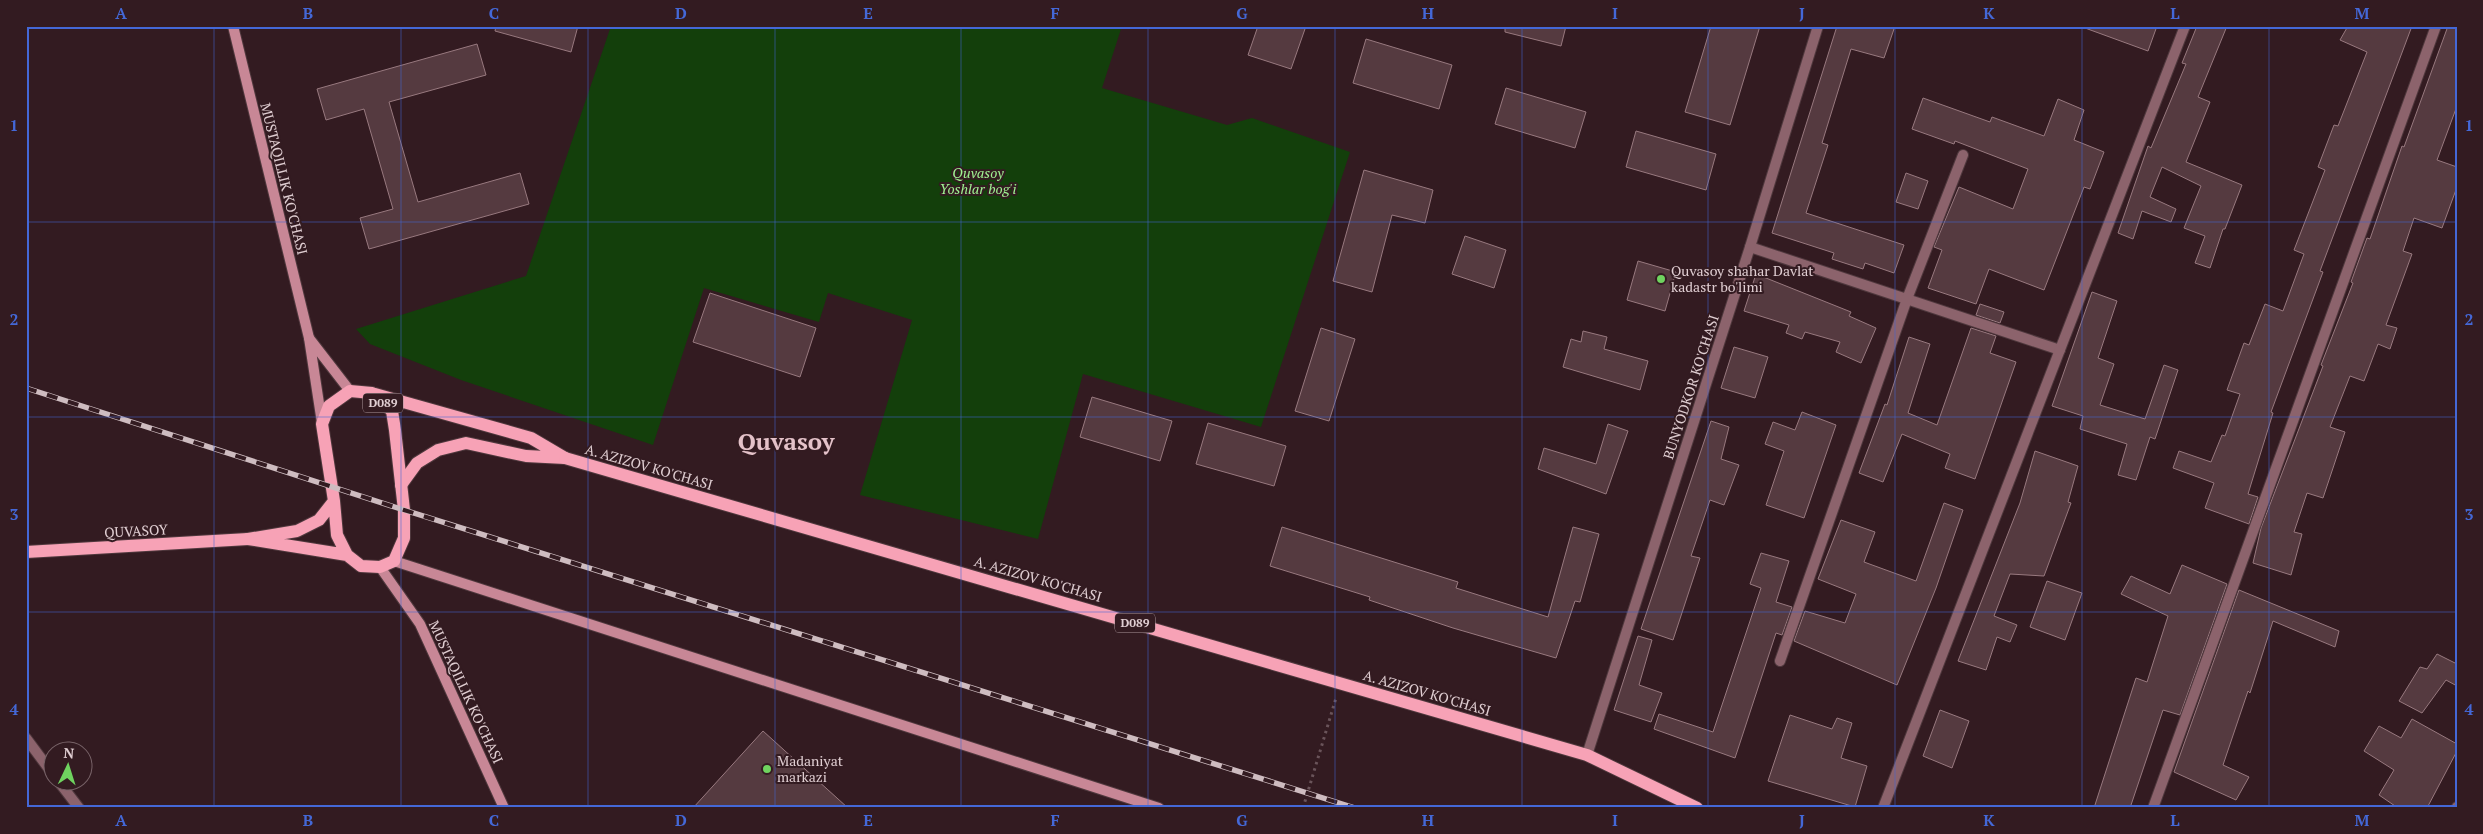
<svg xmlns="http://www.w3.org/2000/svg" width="2483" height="834" viewBox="0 0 2483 834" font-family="'PT Serif',serif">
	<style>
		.green { fill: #133f0b }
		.building { fill: #553a40; stroke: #98797f }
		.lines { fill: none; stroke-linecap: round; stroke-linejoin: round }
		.lane-casing { stroke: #4f383d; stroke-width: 12 }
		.street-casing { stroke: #4f383d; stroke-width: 12 }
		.secondary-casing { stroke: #4f383d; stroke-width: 12 }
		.primary-casing { stroke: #4f383d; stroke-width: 14 }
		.path { stroke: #6a545a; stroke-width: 3; stroke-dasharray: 2.5 4; stroke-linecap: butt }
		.lane { stroke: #8c636c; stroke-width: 10 }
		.street { stroke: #8c636c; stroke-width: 10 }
		.secondary { stroke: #c88796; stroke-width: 10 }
		.primary { stroke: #f7a2b6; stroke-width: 12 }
		.rail-casing { stroke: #cebcc0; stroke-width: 5.5 }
		.rail { stroke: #331b21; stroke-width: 4; stroke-dasharray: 11; stroke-linecap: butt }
		.grid { fill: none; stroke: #4468d7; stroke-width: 1; stroke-opacity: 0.55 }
		.poi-dot { fill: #6fd35f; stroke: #331b21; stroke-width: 2 }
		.labels { text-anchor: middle; stroke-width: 4; stroke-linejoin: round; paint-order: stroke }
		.shield { fill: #331b21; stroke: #ac989d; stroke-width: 1 }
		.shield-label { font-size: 12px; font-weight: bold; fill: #e0ced2 }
		.park-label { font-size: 14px; font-style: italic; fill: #a0f292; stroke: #331b21 }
		.street-label { font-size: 14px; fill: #e0ced2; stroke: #331b21 }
		.poi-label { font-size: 14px; fill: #e0ced2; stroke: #331b21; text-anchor: start }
		.town-label { font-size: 24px; font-weight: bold; fill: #e4c2c9; stroke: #331b21 }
		.neatline { fill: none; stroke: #4468d7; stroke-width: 2 }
		.grid-label { font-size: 16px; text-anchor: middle; font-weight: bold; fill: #4468d7 }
	</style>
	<rect width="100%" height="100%" fill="#331b21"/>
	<!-- green -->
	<path class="green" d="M 611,26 L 1112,26 L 1121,29 L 1102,88 L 1227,125 L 1252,118 L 1350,152 L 1261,427 L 1083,374 L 1038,539 L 860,495 L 912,320 L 828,293 L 819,322 L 704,288 L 653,445 L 461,380 L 370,344 L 356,329 L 526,276 Z"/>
	<!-- building -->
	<g class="building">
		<path d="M 496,26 L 578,26 L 571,52 L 495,31 Z"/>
		<path d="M 1258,26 L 1306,26 L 1291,69 L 1248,55 Z"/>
		<path d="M 1505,26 L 1566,26 L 1561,46 L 1505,32 Z"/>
		<path d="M 1711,26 L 1760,26 L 1730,125 L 1685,112 Z"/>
		<path d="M 1837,26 L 1884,26 L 1894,29 L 1884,58 L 1851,49 L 1822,143 L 1828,145 L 1806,213 L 1904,245 L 1894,273 L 1865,263 L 1863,269 L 1832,259 L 1834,253 L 1772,233 Z"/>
		<path d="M 2086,26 L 2157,26 L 2148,51 L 2085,28 Z"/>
		<path d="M 2197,26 L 2227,26 L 2198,97 L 2210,102 L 2186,162 L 2242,185 L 2225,229 L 2223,229 L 2210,268 L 2195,263 L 2205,236 L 2184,228 L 2201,186 L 2162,167 L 2150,197 L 2176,209 L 2171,222 L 2142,211 L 2133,239 L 2118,233 L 2148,146 L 2151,148 L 2186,64 L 2182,63 Z"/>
		<path d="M 2348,26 L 2412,26 L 2320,271 L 2323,272 L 2271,412 L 2273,413 L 2248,494 L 2258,497 L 2249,524 L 2205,508 L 2214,483 L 2173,468 L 2179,451 L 2211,462 L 2222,435 L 2225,436 L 2240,394 L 2227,390 L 2244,343 L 2249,345 L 2265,304 L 2283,311 L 2304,254 L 2294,250 L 2325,170 L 2318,167 L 2334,125 L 2338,126 L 2367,52 L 2340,40 Z"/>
		<path d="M 2448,26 L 2457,26 L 2457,106 L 2437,160 L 2457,167 L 2457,187 L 2442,228 L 2414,218 L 2403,251 L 2412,254 L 2386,325 L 2397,328 L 2390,349 L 2378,344 L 2364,381 L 2350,376 L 2330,427 L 2345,432 L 2323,498 L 2307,493 L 2294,532 L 2302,534 L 2291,575 L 2253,563 L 2261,528 L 2323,366 L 2321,365 L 2353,283 L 2351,282 L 2367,238 L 2370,239 L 2402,146 L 2404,147 Z"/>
		<path d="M 1366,39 L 1452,65 L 1439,109 L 1353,83 Z"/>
		<path d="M 477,44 L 486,75 L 389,102 L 418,202 L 520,173 L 529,204 L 369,249 L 360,218 L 393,209 L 364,109 L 326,120 L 317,89 Z"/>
		<path d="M 1506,88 L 1586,112 L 1575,148 L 1495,124 Z"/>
		<path d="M 1923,98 L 1990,122 L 1992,117 L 2044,136 L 2058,99 L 2084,110 L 2074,140 L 2104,152 L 2090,189 L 2084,187 L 2044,290 L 1989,269 L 1976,304 L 1928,288 L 1942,250 L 1934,247 L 1959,187 L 2013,209 L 2028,169 L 1955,141 L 1954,144 L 1912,129 Z"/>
		<path d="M 1636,131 L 1716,154 L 1706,190 L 1626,167 Z"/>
		<path d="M 1364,170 L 1433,190 L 1425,223 L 1392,215 L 1372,292 L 1333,281 Z"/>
		<path d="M 1906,173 L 1928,181 L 1918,209 L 1896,202 Z"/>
		<path d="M 1465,236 L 1506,250 L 1494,288 L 1452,274 Z"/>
		<path d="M 1638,261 L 1676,272 L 1665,311 L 1627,300 Z"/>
		<path d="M 1756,274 L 1851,312 L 1849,316 L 1876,328 L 1861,363 L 1836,352 L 1840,342 L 1805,332 L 1802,339 L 1786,333 L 1789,325 L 1744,311 Z"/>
		<path d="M 2092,292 L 2117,301 L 2098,358 L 2114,364 L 2100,405 L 2145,419 L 2164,365 L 2178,370 L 2155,439 L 2150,437 L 2136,480 L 2118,475 L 2127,444 L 2080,429 L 2083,416 L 2052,406 Z"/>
		<path d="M 710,293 L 816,328 L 800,377 L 693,342 Z"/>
		<path d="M 1980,304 L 2004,312 L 2000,323 L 1976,315 Z"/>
		<path d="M 1321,328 L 1355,339 L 1329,421 L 1295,411 Z"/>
		<path d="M 1971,328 L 1996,336 L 1990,353 L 2016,362 L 1975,479 L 1945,468 L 1950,454 L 1902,434 L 1883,482 L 1859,473 L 1885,404 L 1887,405 L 1909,337 L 1930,344 L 1908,413 L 1937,425 Z"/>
		<path d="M 1583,331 L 1607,337 L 1604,349 L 1648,361 L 1640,390 L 1563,367 L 1571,339 L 1581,342 Z"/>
		<path d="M 1734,347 L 1768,357 L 1755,398 L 1721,388 Z"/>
		<path d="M 1092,397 L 1172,421 L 1160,461 L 1080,437 Z"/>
		<path d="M 1802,412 L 1836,425 L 1804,518 L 1766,505 L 1784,451 L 1765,444 L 1773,422 L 1795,430 Z"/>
		<path d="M 1711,421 L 1729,427 L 1721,459 L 1739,465 L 1724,505 L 1710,500 L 1691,556 L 1700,558 L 1673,640 L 1641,629 Z"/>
		<path d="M 1208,423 L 1286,446 L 1274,486 L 1196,464 Z"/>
		<path d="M 1608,424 L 1628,431 L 1606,494 L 1538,469 L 1544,448 L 1596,464 Z"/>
		<path d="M 2035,451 L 2078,466 L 2068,502 L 2071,503 L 2044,576 L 2010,574 L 1994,616 L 2017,625 L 2010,642 L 1997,637 L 1986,670 L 1958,661 L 2020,503 Z"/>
		<path d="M 1944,503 L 1963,510 L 1936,588 L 1897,685 L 1794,641 L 1805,611 L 1845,623 L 1856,594 L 1818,579 L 1841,520 L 1875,532 L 1864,562 L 1916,581 Z"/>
		<path d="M 1282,527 L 1458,582 L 1456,588 L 1548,617 L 1573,527 L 1599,534 L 1580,602 L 1575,601 L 1556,658 L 1453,628 L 1369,600 L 1370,597 L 1270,566 Z"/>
		<path d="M 1761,553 L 1789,561 L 1776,602 L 1792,607 L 1782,635 L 1776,633 L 1735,758 L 1654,729 L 1659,714 L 1713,732 L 1761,588 L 1750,584 Z"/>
		<path d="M 2182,565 L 2227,584 L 2180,715 L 2163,710 L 2130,808 L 2094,808 L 2136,678 L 2147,682 L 2168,616 L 2121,594 L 2131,576 L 2170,594 Z"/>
		<path d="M 2047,581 L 2082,593 L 2065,640 L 2030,627 Z"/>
		<path d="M 2239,590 L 2339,631 L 2335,647 L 2273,621 L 2250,693 L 2248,691 L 2223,765 L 2249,777 L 2236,800 L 2174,772 Z"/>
		<path d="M 1638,636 L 1652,640 L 1639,685 L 1662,693 L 1651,722 L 1614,710 Z"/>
		<path d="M 2437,654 L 2457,664 L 2457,686 L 2446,680 L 2422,713 L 2399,701 L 2420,667 L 2427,669 Z"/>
		<path d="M 1940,710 L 1969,721 L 1952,768 L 1923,756 Z"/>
		<path d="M 1790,715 L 1832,729 L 1837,718 L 1852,723 L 1841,758 L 1867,766 L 1855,807 L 1768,781 Z"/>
		<path d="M 2412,719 L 2457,744 L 2457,751 L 2427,808 L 2398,808 L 2379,795 L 2394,770 L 2364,751 L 2379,726 L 2401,738 Z"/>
		<path d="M 763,731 L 848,808 L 693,808 Z"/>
	</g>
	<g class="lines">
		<!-- lane casing -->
		<g class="lane-casing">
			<g id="lane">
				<path d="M 1750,247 L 2060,350"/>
				<path d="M 1780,661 L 1907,299 L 1963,155"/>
			</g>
		</g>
		<!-- street casing -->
		<g class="street-casing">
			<g id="street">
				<path d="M 26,738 L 52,773"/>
				<path d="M 1587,755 L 1750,247 L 1818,26"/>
				<path d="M 59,782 L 79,808"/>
				<path d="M 1883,808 L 2185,26"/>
				<path d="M 2153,808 L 2436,26"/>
				<path d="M 2457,808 L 2457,807"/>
			</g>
		</g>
		<!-- secondary casing -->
		<g class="secondary-casing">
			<g id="secondary">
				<path d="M 233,26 L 309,338"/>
				<path d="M 322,423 L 309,338 L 350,391"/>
				<path d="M 394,561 L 1159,808"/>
				<path d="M 380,567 L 420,624 L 504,808"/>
			</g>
		</g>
		<!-- primary casing -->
		<g class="primary-casing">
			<g id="primary">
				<path d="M 375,394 L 531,438 L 565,458 L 526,456 L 466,443 L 438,450 L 417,463 L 401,485"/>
				<path d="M 565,458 L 1587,755 L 1697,808"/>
				<path d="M 334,501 L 319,520 L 297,531 L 248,539 L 347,555 L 361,566 L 380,567 L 394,561 L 404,538 L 404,510 L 395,430 L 392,411 L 372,393 L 350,391 L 329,406 L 322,424 L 334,501 L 337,535 L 347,555"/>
				<path d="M 26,552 L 248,539"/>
			</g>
		</g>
		<!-- path -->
		<path class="path" d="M 1303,808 L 1336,698"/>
		<!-- lane -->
		<use href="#lane" class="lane"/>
		<!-- street -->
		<use href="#street" class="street"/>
		<!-- secondary -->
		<use href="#secondary" class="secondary"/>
		<!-- primary -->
		<use href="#primary" class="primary"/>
		<!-- rail casing -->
		<g class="rail-casing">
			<path id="rail" d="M 26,388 L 404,510 L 1355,808"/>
		</g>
		<!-- rail -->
		<use href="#rail" class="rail"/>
	</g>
	<!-- grid -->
	<path class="grid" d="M 214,26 L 214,808M 401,26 L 401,808M 588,26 L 588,808M 775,26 L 775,808M 961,26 L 961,808M 1148,26 L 1148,808M 1335,26 L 1335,808M 1522,26 L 1522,808M 1708,26 L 1708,808M 1895,26 L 1895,808M 2082,26 L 2082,808M 2269,26 L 2269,808M 26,222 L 2457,222M 26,417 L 2457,417M 26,612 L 2457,612"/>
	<!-- markers -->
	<g class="poi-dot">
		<circle cx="1661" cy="279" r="5"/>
		<circle cx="767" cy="769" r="5"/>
	</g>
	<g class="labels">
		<!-- shield labels -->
		<g class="shield">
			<rect x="363" y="393.5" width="40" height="19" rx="4"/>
			<rect x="1115" y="613.5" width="40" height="19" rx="4"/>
		</g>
		<g class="shield-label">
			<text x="383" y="407">D089</text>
			<text x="1135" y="627">D089</text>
		</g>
		<!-- park labels -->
		<g class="park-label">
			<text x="978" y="178">Quvasoy<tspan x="978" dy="16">Yoshlar bog'i</tspan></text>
		</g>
		<!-- street labels -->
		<g class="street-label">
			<text transform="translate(284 179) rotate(76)" y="5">MUSTAQILLIK KO'CHASI</text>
			<text transform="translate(1691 387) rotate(-72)" y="5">BUNYODKOR KO'CHASI</text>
			<text transform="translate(649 467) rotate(16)" y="5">A. AZIZOV KO'CHASI</text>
			<text transform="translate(136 531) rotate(-3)" y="5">QUVASOY</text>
			<text transform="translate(1038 579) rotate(16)" y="5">A. AZIZOV KO'CHASI</text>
			<text transform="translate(466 692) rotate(65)" y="5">MUSTAQILLIK KO'CHASI</text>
			<text transform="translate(1427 693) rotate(16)" y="5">A. AZIZOV KO'CHASI</text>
		</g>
		<!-- poi labels -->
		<g class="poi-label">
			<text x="1671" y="276">Quvasoy shahar Davlat<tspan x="1671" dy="16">kadastr bo'limi</tspan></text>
			<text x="777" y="766">Madaniyat<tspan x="777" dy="16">markazi</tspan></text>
		</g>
		<!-- town labels -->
		<g class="town-label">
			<text x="786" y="450">Quvasoy</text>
		</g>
	</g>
	<!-- border -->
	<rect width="2483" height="834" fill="none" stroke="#331b21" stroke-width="55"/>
	<!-- north arrow -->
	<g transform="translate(68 766) rotate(4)"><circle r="24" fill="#331b21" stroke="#786368"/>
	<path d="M0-4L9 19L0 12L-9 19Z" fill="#6fd35f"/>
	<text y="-8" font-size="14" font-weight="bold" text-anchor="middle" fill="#e0ced2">N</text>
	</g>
	<rect x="28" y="28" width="2428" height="778" class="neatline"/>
	<g class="grid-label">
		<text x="121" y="19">A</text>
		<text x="308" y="19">B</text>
		<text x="494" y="19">C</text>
		<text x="681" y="19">D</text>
		<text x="868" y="19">E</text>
		<text x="1055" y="19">F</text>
		<text x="1242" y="19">G</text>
		<text x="1428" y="19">H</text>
		<text x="1615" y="19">I</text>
		<text x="1802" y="19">J</text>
		<text x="1989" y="19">K</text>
		<text x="2175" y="19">L</text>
		<text x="2362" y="19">M</text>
		<text x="14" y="131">1</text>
		<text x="2469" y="131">1</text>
		<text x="14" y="325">2</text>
		<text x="2469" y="325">2</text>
		<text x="14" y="520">3</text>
		<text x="2469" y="520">3</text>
		<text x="14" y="715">4</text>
		<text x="2469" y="715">4</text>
		<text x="121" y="826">A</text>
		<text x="308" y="826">B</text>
		<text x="494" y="826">C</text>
		<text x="681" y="826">D</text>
		<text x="868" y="826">E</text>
		<text x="1055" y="826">F</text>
		<text x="1242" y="826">G</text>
		<text x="1428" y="826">H</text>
		<text x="1615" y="826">I</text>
		<text x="1802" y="826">J</text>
		<text x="1989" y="826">K</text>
		<text x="2175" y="826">L</text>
		<text x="2362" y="826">M</text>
	</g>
</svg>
